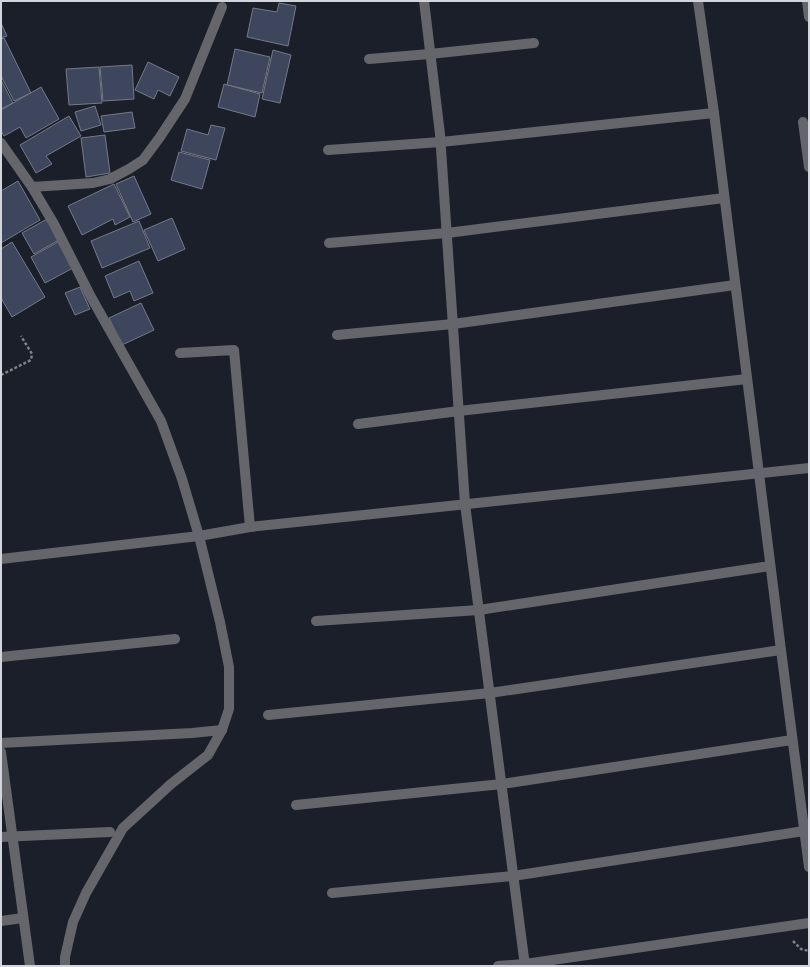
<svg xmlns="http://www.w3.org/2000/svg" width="810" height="967" viewBox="0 0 810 967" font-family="'Archivo Narrow',sans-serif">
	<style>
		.building { fill: #3e465d; stroke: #757a87 }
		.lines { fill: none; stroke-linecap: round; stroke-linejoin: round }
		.path { stroke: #7d8088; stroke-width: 2.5; stroke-dasharray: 3 2; stroke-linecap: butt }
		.minor { stroke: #64666c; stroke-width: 10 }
	</style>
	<rect width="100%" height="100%" fill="#1b1f29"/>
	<!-- building -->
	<g class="building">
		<path d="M 279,3 L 296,6 L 288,46 L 247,37 L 253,8 L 277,12 Z"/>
		<path d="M 1,23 L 7,36 L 1,38 Z"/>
		<path d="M 4,38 L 31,93 L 14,101 L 1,76 L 1,39 Z"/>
		<path d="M 235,49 L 270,57 L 262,93 L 227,85 Z"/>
		<path d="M 273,50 L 291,55 L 280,103 L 262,99 Z"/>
		<path d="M 148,62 L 179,77 L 170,96 L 158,90 L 154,99 L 135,90 Z"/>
		<path d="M 132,65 L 134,99 L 103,101 L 100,67 Z"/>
		<path d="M 99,67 L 102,103 L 69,105 L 66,69 Z"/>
		<path d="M 1,80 L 13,103 L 1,109 Z"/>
		<path d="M 224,84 L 260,94 L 255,117 L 218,107 Z"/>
		<path d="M 41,87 L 59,119 L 26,138 L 20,127 L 4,136 L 1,131 L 1,110 Z"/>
		<path d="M 95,106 L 101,125 L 81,131 L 75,112 Z"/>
		<path d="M 132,112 L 135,128 L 104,132 L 101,116 Z"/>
		<path d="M 69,116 L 81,136 L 46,156 L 52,164 L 36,173 L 20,145 Z"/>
		<path d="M 211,125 L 225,128 L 216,160 L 181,151 L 187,129 L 208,135 Z"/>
		<path d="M 105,135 L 110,173 L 86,177 L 81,138 Z"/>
		<path d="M 179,152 L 210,160 L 202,189 L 171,180 Z"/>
		<path d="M 134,176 L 151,214 L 133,222 L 116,184 Z"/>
		<path d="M 18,181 L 40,220 L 1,243 L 1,191 Z"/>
		<path d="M 114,184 L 130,217 L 115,225 L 113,219 L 82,235 L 68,206 Z"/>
		<path d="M 172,218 L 185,249 L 158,261 L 144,230 Z"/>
		<path d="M 47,219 L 59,240 L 34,254 L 22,233 Z"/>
		<path d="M 139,221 L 150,248 L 102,268 L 91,241 Z"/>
		<path d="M 12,242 L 45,297 L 12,317 L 1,298 L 1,249 Z"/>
		<path d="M 58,242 L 73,268 L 45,283 L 31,257 Z"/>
		<path d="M 139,261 L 153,293 L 134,301 L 130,291 L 114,298 L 105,276 Z"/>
		<path d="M 80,287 L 90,309 L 75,315 L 65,293 Z"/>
		<path d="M 141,303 L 154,330 L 122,345 L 109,318 Z"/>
	</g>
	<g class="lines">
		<!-- path -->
		<g class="path">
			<path d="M 1,375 L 31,360 L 32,354 L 21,336"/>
			<path d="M 793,941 L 801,949 L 809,951"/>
		</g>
		<!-- minor -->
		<g class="minor">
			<path d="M 424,1 L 440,134 L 465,504 L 525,966"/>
			<path d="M 698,1 L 714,113 L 781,650 L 809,867"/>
			<path d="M 807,1 L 809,17"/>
			<path d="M 369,59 L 430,54 L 534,43"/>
			<path d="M 803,122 L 809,167"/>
			<path d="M 1,143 L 32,187 L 54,224 L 91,297 L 161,421 L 182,479 L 199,536 L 220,622 L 229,667 L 229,709 L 222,730 L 208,755 L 171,784 L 123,828 L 86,893 L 73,922 L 65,957 L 65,966"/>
			<path d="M 328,150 L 441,142 L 714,113"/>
			<path d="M 32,187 L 93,183 L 110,179 L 129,169 L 143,160 L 160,137 L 185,99 L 222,7"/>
			<path d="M 329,243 L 447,233 L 724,198"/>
			<path d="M 337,335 L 453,324 L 735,285"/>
			<path d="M 180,353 L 234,350 L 250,527"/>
			<path d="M 358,424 L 459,411 L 747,379"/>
			<path d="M 1,559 L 199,536 L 250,527 L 809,468"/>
			<path d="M 316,621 L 479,610 L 770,566"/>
			<path d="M 1,657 L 175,639"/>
			<path d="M 268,715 L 490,693 L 781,650"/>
			<path d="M 1,743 L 192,733 L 222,730"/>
			<path d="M 1,752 L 30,966"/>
			<path d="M 296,805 L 502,784 L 792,740"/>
			<path d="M 1,837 L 110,832"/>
			<path d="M 332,893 L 513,876 L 804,831"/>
			<path d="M 1,921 L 23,918"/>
			<path d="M 498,966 L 525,964 L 809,923"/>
		</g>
	</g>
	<!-- border -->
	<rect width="810" height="967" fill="none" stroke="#d2d5dc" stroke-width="4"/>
</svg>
